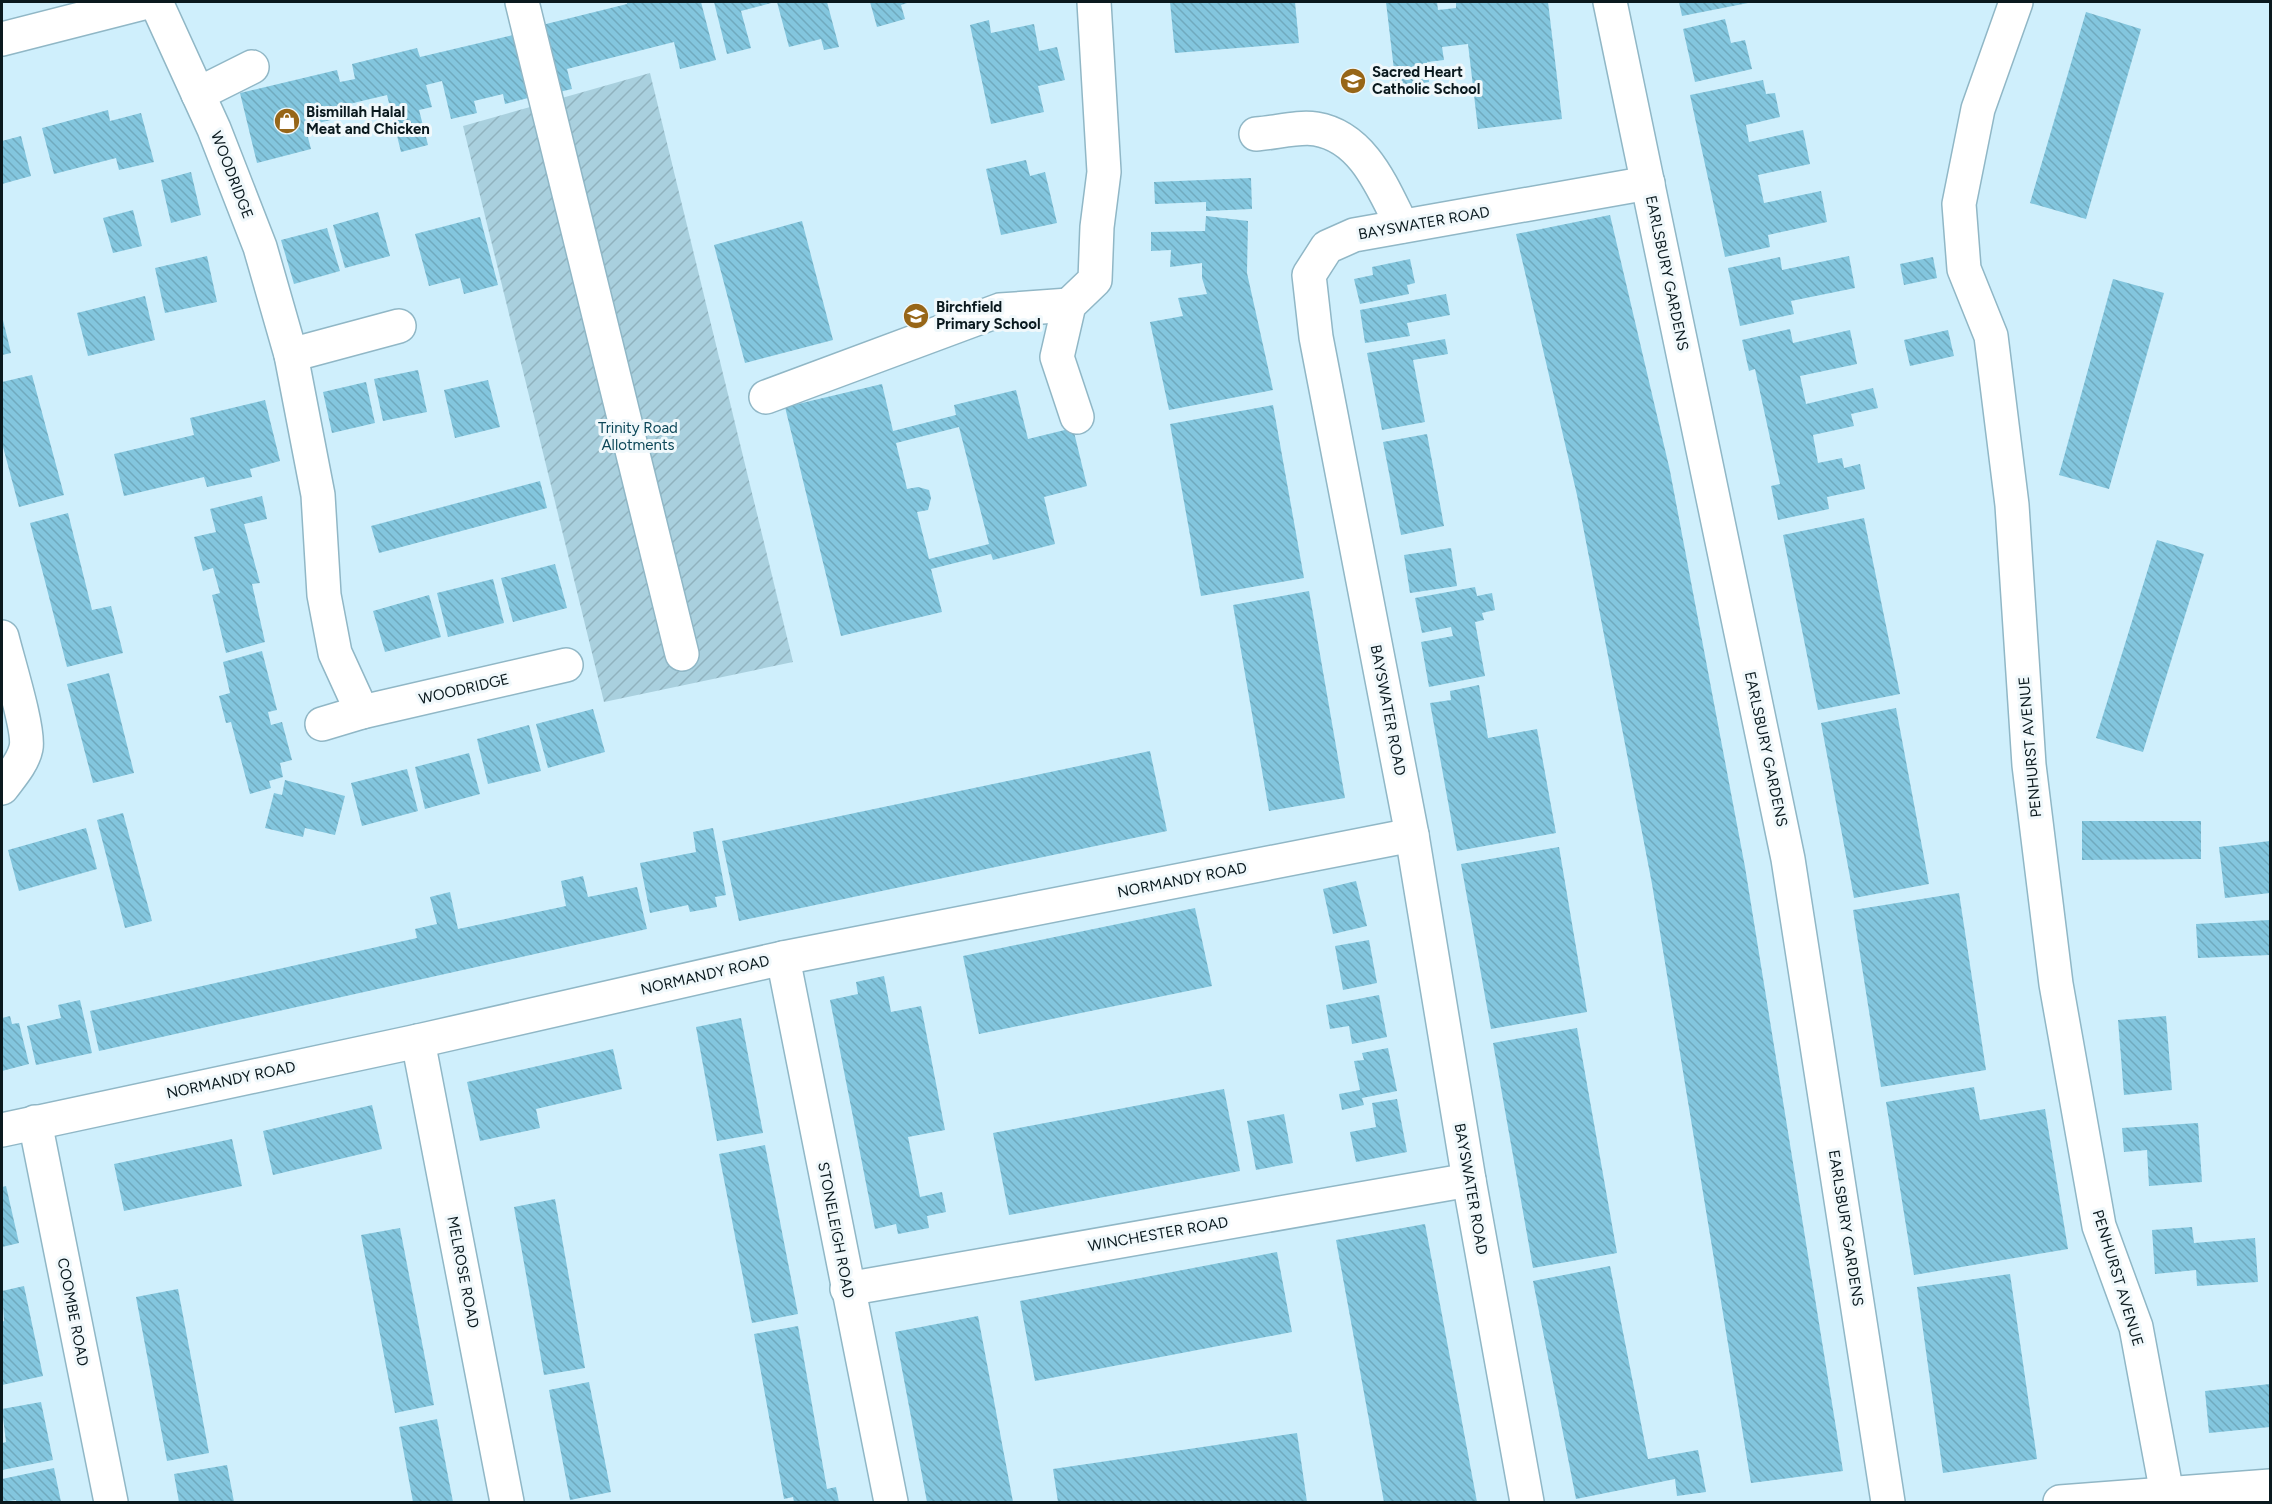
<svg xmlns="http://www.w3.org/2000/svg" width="2272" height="1504" viewBox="0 0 2272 1504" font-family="Figtree,sans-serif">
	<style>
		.garden { fill: url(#garden-furrows) }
		.building { fill: url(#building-back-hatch); fill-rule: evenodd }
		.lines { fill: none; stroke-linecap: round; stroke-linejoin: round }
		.minor-casing { stroke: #90b7c6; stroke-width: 36 }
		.minor { stroke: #fff; stroke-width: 33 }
		.labels { text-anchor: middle; stroke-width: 6; stroke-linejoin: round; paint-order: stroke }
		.poi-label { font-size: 15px; font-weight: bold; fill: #0a191e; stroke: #f0f8fb; text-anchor: start }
		.street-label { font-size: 15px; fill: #0a191e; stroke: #f0f8fb }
		.park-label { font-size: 15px; fill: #0c4758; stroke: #f0f8fb }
	</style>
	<defs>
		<pattern id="garden-furrows" width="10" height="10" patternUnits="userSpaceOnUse" patternTransform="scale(1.5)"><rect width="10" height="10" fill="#a9d0de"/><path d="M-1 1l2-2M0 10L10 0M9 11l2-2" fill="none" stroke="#90b2be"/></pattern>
		<pattern id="building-back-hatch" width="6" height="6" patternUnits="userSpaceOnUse" patternTransform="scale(1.5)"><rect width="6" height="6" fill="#83c6de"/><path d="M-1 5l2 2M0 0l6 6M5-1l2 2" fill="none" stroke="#70aabe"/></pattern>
	</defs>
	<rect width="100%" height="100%" fill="#cfeffc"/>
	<!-- garden -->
	<path class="garden" d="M 650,73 L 793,662 L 604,702 L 463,126 Z"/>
	<!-- building -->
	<g class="building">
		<path d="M 627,2 L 701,2 L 716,60 L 680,69 L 674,42 L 567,69 L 572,89 L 555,93 L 538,26 L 627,4 Z"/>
		<path d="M 714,2 L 775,2 L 741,11 L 751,48 L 727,54 Z"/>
		<path d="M 777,2 L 827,2 L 839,47 L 824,50 L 821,39 L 789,47 Z"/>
		<path d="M 870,2 L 910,2 L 901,5 L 905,19 L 877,27 Z"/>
		<path d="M 1170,2 L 1295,2 L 1299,43 L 1175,53 Z"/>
		<path d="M 1386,2 L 1437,2 L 1438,10 L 1456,8 L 1456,2 L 1548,2 L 1562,119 L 1478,129 L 1468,44 L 1442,47 L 1444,60 L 1427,62 L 1429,82 L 1396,87 Z"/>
		<path d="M 1679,2 L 1748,2 L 1748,3 L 1682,16 Z"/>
		<path d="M 2086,12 L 2141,29 L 2086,219 L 2030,203 Z"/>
		<path d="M 1725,19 L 1731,43 L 1745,40 L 1752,69 L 1695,82 L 1683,29 Z"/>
		<path d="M 989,20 L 991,33 L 1034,24 L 1039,51 L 1057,47 L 1065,80 L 1038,86 L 1044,112 L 991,124 L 970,25 Z"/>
		<path d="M 513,35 L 528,98 L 505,104 L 503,94 L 474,101 L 477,113 L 451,119 L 442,81 L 426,85 L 432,107 L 419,110 L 428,145 L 401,152 L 387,95 L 345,105 L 348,116 L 305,126 L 311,149 L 257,163 L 240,93 L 337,70 L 340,82 L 355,79 L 352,64 L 417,48 L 420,57 Z"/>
		<path d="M 1763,80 L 1766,94 L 1775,93 L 1780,117 L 1746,125 L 1749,142 L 1803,130 L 1810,164 L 1758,175 L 1764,203 L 1821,191 L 1827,222 L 1768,235 L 1770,247 L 1725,257 L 1690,95 Z"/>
		<path d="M 108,110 L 110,121 L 141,113 L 154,162 L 119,170 L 116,158 L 54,174 L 42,128 Z"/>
		<path d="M 21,136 L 31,176 L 2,184 L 2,141 Z"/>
		<path d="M 1026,160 L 1030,176 L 1045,172 L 1057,223 L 1001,235 L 986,169 Z"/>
		<path d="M 191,172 L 201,215 L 171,223 L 161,180 Z"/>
		<path d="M 1251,178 L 1252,209 L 1206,211 L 1206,202 L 1155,204 L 1154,182 Z"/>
		<path d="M 133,210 L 142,246 L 113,253 L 103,218 Z"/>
		<path d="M 378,212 L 390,256 L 345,268 L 333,225 Z"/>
		<path d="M 1610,215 L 1670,471 L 1745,867 L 1843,1471 L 1751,1483 L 1652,884 L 1577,495 L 1516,234 Z"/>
		<path d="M 1206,216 L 1248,221 L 1247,273 L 1273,390 L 1169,410 L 1150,322 L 1183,316 L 1178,298 L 1207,294 L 1202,278 L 1202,263 L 1170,267 L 1171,250 L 1151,251 L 1151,232 L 1205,231 Z"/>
		<path d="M 480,217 L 498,285 L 464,294 L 460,278 L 429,286 L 415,234 Z"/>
		<path d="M 802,221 L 833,340 L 745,363 L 714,245 Z"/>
		<path d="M 327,228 L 340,271 L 294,284 L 281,240 Z"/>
		<path d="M 207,256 L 217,302 L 165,313 L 155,268 Z"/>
		<path d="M 1849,256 L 1855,288 L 1791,301 L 1794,314 L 1740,326 L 1728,268 L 1780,257 L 1782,270 Z"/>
		<path d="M 1933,257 L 1937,278 L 1904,285 L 1900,264 Z"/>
		<path d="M 1410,259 L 1415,283 L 1407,285 L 1409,294 L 1360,304 L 1354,279 L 1373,275 L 1372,267 Z"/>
		<path d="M 2113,279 L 2164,293 L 2109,489 L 2059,475 Z"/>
		<path d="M 1446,294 L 1450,315 L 1407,323 L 1410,336 L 1365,343 L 1360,310 Z"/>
		<path d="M 145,296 L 155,340 L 88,356 L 77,313 Z"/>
		<path d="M 2,316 L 11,353 L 2,355 Z"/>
		<path d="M 1790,329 L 1793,343 L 1850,330 L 1857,364 L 1800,376 L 1806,404 L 1873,388 L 1878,408 L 1851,414 L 1854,426 L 1813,435 L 1818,463 L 1842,458 L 1844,468 L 1860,464 L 1865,489 L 1827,497 L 1829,509 L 1778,520 L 1771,486 L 1780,484 L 1755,369 L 1749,371 L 1742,340 Z"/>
		<path d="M 1948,330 L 1954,356 L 1910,366 L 1904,340 Z"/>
		<path d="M 1445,339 L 1448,354 L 1413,360 L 1425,422 L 1382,430 L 1367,353 Z"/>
		<path d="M 418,370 L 427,412 L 383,421 L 374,379 Z"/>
		<path d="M 32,375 L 64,495 L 19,507 L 2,443 L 2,382 Z"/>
		<path d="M 488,380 L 500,427 L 455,438 L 444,390 Z"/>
		<path d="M 366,382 L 375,423 L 332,433 L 323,392 Z"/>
		<path d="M 882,384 L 893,431 L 956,415 L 954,405 L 1016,390 L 1028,439 L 1073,428 L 1087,486 L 1044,497 L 1055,544 L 993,560 L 991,554 L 931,569 L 942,612 L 841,636 L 785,407 ZM 959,427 L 989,544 L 929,559 L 917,512 L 928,510 L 931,498 L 929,490 L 918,487 L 907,489 L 896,443 Z"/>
		<path d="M 265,400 L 280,461 L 250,469 L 252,477 L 207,487 L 204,477 L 124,496 L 114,454 L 194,435 L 190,418 Z"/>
		<path d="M 1273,405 L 1304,578 L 1201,596 L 1170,424 Z"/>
		<path d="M 1427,434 L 1444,526 L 1401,535 L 1383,442 Z"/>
		<path d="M 540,481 L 547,508 L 379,553 L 371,526 Z"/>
		<path d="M 262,496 L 267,519 L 244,524 L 260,583 L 252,584 L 265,642 L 226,653 L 212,595 L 220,593 L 213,568 L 203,571 L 194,537 L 216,532 L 210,509 Z"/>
		<path d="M 68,513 L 92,610 L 111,606 L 123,653 L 67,667 L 30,523 Z"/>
		<path d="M 1864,518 L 1900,694 L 1818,710 L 1783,535 Z"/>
		<path d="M 2157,540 L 2204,554 L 2143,752 L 2096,738 Z"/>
		<path d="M 1451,548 L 1457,586 L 1410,593 L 1404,555 Z"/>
		<path d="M 555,564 L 567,608 L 513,622 L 501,578 Z"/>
		<path d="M 493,579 L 504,623 L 448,637 L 437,593 Z"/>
		<path d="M 1475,587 L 1477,596 L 1492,593 L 1495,610 L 1482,613 L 1484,620 L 1475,622 L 1485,676 L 1429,687 L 1421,642 L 1453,636 L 1451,627 L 1422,633 L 1415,598 Z"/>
		<path d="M 1309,591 L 1345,798 L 1269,811 L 1233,605 Z"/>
		<path d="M 429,595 L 441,637 L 385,652 L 373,611 Z"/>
		<path d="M 262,651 L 277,710 L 268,712 L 271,725 L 282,722 L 292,760 L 280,763 L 283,777 L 269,781 L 271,788 L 250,794 L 231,722 L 226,723 L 219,696 L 230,693 L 223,662 Z"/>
		<path d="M 109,673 L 134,773 L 93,783 L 67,684 Z"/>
		<path d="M 1479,685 L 1488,738 L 1537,729 L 1556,833 L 1457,851 L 1430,703 L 1451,700 L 1450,691 Z"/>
		<path d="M 1896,708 L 1929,884 L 1854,898 L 1821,723 Z"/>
		<path d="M 593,709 L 605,752 L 548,768 L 536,724 Z"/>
		<path d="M 529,725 L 541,771 L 488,784 L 477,739 Z"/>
		<path d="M 1150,751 L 1167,831 L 739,921 L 722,841 Z"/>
		<path d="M 469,753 L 480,794 L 425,809 L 415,767 Z"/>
		<path d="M 407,769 L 418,811 L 362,826 L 351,783 Z"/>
		<path d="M 285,780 L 345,796 L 335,835 L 305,828 L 303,837 L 265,828 L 274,793 L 282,795 Z"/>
		<path d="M 123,813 L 152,921 L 125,928 L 97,820 Z"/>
		<path d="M 2082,821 L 2201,821 L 2201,859 L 2082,860 Z"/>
		<path d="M 86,828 L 97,869 L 19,891 L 8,850 Z"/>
		<path d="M 713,828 L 726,895 L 715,897 L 717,907 L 690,912 L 688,905 L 650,913 L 640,863 L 696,852 L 693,832 Z"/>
		<path d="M 2270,841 L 2270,893 L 2225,898 L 2219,847 Z"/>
		<path d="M 1559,847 L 1587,1012 L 1491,1029 L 1461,864 Z"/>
		<path d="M 583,876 L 588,897 L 637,887 L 647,929 L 99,1051 L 90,1011 L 417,938 L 415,929 L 437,924 L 430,897 L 450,892 L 458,929 L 566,906 L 561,881 Z"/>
		<path d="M 1356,881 L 1367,926 L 1333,934 L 1323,889 Z"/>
		<path d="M 1959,893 L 1986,1070 L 1881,1087 L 1853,910 Z"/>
		<path d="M 1195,908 L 1212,986 L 979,1034 L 963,956 Z"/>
		<path d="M 2270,920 L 2270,955 L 2198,958 L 2196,924 Z"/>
		<path d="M 1369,940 L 1377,983 L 1343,990 L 1335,946 Z"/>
		<path d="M 884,976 L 891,1012 L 921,1006 L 945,1130 L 908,1137 L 920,1197 L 942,1192 L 946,1212 L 927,1216 L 929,1228 L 898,1234 L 896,1224 L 875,1229 L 830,1000 L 858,994 L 856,982 Z"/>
		<path d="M 1379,995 L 1387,1037 L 1352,1044 L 1349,1026 L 1330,1029 L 1326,1005 Z"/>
		<path d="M 80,1000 L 92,1053 L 36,1065 L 27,1026 L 61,1018 L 58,1005 Z"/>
		<path d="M 10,1016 L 12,1024 L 19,1023 L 29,1064 L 2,1071 L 2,1018 Z"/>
		<path d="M 2166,1016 L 2172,1090 L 2124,1095 L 2118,1020 Z"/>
		<path d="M 741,1018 L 763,1133 L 717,1141 L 696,1027 Z"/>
		<path d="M 1577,1028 L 1617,1253 L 1533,1268 L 1493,1043 Z"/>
		<path d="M 1388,1048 L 1397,1091 L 1362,1098 L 1364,1105 L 1342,1110 L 1339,1094 L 1360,1090 L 1354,1061 L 1364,1060 L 1362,1053 Z"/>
		<path d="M 613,1049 L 622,1089 L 536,1109 L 540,1128 L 480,1141 L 467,1082 Z"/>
		<path d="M 1974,1087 L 1980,1120 L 2045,1109 L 2068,1249 L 1914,1275 L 1886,1102 Z"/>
		<path d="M 1224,1089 L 1240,1171 L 1009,1215 L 993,1133 Z"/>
		<path d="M 1397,1099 L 1407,1152 L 1356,1162 L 1350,1132 L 1376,1127 L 1372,1103 Z"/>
		<path d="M 372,1105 L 382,1149 L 273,1175 L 263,1131 Z"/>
		<path d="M 1284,1114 L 1293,1163 L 1256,1170 L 1247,1121 Z"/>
		<path d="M 2198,1123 L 2202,1182 L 2149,1186 L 2147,1150 L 2124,1152 L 2122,1128 Z"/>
		<path d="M 232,1139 L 242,1186 L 124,1211 L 114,1164 Z"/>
		<path d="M 765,1145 L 798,1314 L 752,1323 L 719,1154 Z"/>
		<path d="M 6,1186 L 19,1243 L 2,1247 L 2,1187 Z"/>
		<path d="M 555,1199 L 585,1368 L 544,1375 L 514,1207 Z"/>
		<path d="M 1425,1224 L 1477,1502 L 1384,1502 L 1336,1240 Z"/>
		<path d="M 2192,1227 L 2194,1243 L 2255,1238 L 2258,1282 L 2197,1286 L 2196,1270 L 2155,1274 L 2152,1230 Z"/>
		<path d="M 400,1228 L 434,1405 L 395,1413 L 361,1235 Z"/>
		<path d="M 1277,1252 L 1292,1332 L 1035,1381 L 1020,1301 Z"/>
		<path d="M 1610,1266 L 1648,1459 L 1698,1450 L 1706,1492 L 1677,1496 L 1675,1479 L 1576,1499 L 1533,1281 Z"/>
		<path d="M 2010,1274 L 2037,1459 L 1943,1473 L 1917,1287 Z"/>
		<path d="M 24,1286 L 43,1376 L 2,1385 L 2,1322 L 4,1321 L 2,1291 Z"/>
		<path d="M 178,1289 L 209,1453 L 167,1461 L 136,1297 Z"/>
		<path d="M 978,1316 L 1013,1502 L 927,1502 L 895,1332 Z"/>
		<path d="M 798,1326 L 827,1489 L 836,1487 L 839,1502 L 794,1502 L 793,1497 L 784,1499 L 754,1334 Z"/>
		<path d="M 589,1382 L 611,1492 L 570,1500 L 549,1390 Z"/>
		<path d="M 2270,1384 L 2270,1427 L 2209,1433 L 2205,1391 Z"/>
		<path d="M 41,1402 L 53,1460 L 2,1470 L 2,1443 L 6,1442 L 2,1409 Z"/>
		<path d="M 437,1419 L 453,1502 L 413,1502 L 399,1427 Z"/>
		<path d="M 1297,1433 L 1307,1502 L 1058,1502 L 1053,1469 Z"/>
		<path d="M 227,1465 L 234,1502 L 179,1502 L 174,1474 Z"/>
		<path d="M 54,1468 L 61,1502 L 17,1502 L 16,1500 L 2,1502 L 2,1479 Z"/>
	</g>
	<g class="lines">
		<!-- minor casing -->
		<g class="minor-casing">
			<g id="minor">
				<path d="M 156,2 L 214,129 L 260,247 L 291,355 L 318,495 L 324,595 L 335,653 L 362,712 L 566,665"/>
				<path d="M 522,2 L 682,654"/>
				<path d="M 1610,2 L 1788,859 L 1888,1502"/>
				<path d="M 2016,2 L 1978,109 L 1959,204 L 1964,269 L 1991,336 L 2012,505 L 2029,765 L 2056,984 L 2099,1226 L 2136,1327 L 2167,1494"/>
				<path d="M 2,39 L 147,2"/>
				<path d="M 198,94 L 252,67"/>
				<path d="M 1256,134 C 1275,133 1298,126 1316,129 C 1364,137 1383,189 1402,226"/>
				<path d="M 291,355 L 399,326"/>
				<path d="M 766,397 L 1000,310 L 1069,305"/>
				<path d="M 1077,417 L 1057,357 L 1069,305 L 1095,280 L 1097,227 L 1104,172 L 1094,2"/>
				<path d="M 2,637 C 7,658 30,731 26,748 C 23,763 10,777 2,788"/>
				<path d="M 322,724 L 362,712"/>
				<path d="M 783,958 L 891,1502"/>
				<path d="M 418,1041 L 507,1502"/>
				<path d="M 35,1122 L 111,1502"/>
				<path d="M 2,1130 L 418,1041 L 783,958 L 1412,835"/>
				<path d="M 847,1289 L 1469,1180"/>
				<path d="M 1527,1502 L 1469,1180 L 1412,835 L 1316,337 L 1309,275 L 1327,247 L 1354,235 L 1648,183"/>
				<path d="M 2060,1502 L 2270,1486"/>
			</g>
		</g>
		<!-- minor -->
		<use href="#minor" class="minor"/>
	</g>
	<!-- icons -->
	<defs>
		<g id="school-disc" transform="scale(1.35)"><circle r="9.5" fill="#976618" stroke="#f0f8fb"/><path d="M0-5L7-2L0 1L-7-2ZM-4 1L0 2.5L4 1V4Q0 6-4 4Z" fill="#fff"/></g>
		<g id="shop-disc" transform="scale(1.35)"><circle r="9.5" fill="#976618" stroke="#f0f8fb"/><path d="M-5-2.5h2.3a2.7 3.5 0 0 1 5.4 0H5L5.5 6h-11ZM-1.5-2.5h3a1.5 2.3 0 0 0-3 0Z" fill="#fff"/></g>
	</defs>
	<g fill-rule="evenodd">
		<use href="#school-disc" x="1353" y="81"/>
		<use href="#shop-disc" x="287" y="121"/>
		<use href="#school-disc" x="916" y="316"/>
	</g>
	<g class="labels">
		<!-- poi labels -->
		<g class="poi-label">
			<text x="1372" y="77">Sacred Heart<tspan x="1372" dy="17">Catholic School</tspan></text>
			<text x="306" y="117">Bismillah Halal<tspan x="306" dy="17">Meat and Chicken</tspan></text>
			<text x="936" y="312">Birchfield<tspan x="936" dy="17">Primary School</tspan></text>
		</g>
		<!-- street labels -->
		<g class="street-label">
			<text transform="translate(232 175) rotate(69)" y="5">WOODRIDGE</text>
			<text transform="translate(1424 223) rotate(-10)" y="5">BAYSWATER ROAD</text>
			<text transform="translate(1667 273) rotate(78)" y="5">EARLSBURY GARDENS</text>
			<text transform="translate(464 689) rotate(-13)" y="5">WOODRIDGE</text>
			<text transform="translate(1388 710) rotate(79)" y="5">BAYSWATER ROAD</text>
			<text transform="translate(2030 747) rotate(-95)" y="5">PENHURST AVENUE</text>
			<text transform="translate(1766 749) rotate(78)" y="5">EARLSBURY GARDENS</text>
			<text transform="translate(1182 880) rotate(-11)" y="5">NORMANDY ROAD</text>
			<text transform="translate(705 975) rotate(-13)" y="5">NORMANDY ROAD</text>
			<text transform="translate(231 1080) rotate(-12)" y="5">NORMANDY ROAD</text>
			<text transform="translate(1471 1189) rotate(80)" y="5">BAYSWATER ROAD</text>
			<text transform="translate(1846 1228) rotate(81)" y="5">EARLSBURY GARDENS</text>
			<text transform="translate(836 1230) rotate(79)" y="5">STONELEIGH ROAD</text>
			<text transform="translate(1158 1234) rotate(-10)" y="5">WINCHESTER ROAD</text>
			<text transform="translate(463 1272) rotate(79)" y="5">MELROSE ROAD</text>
			<text transform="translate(2118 1278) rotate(73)" y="5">PENHURST AVENUE</text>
			<text transform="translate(73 1312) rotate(79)" y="5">COOMBE ROAD</text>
		</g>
		<!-- park labels -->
		<g class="park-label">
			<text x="638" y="433">Trinity Road<tspan x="638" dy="17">Allotments</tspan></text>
		</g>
	</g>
	<!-- border -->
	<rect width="2272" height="1504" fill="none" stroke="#0a191e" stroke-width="6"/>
</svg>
